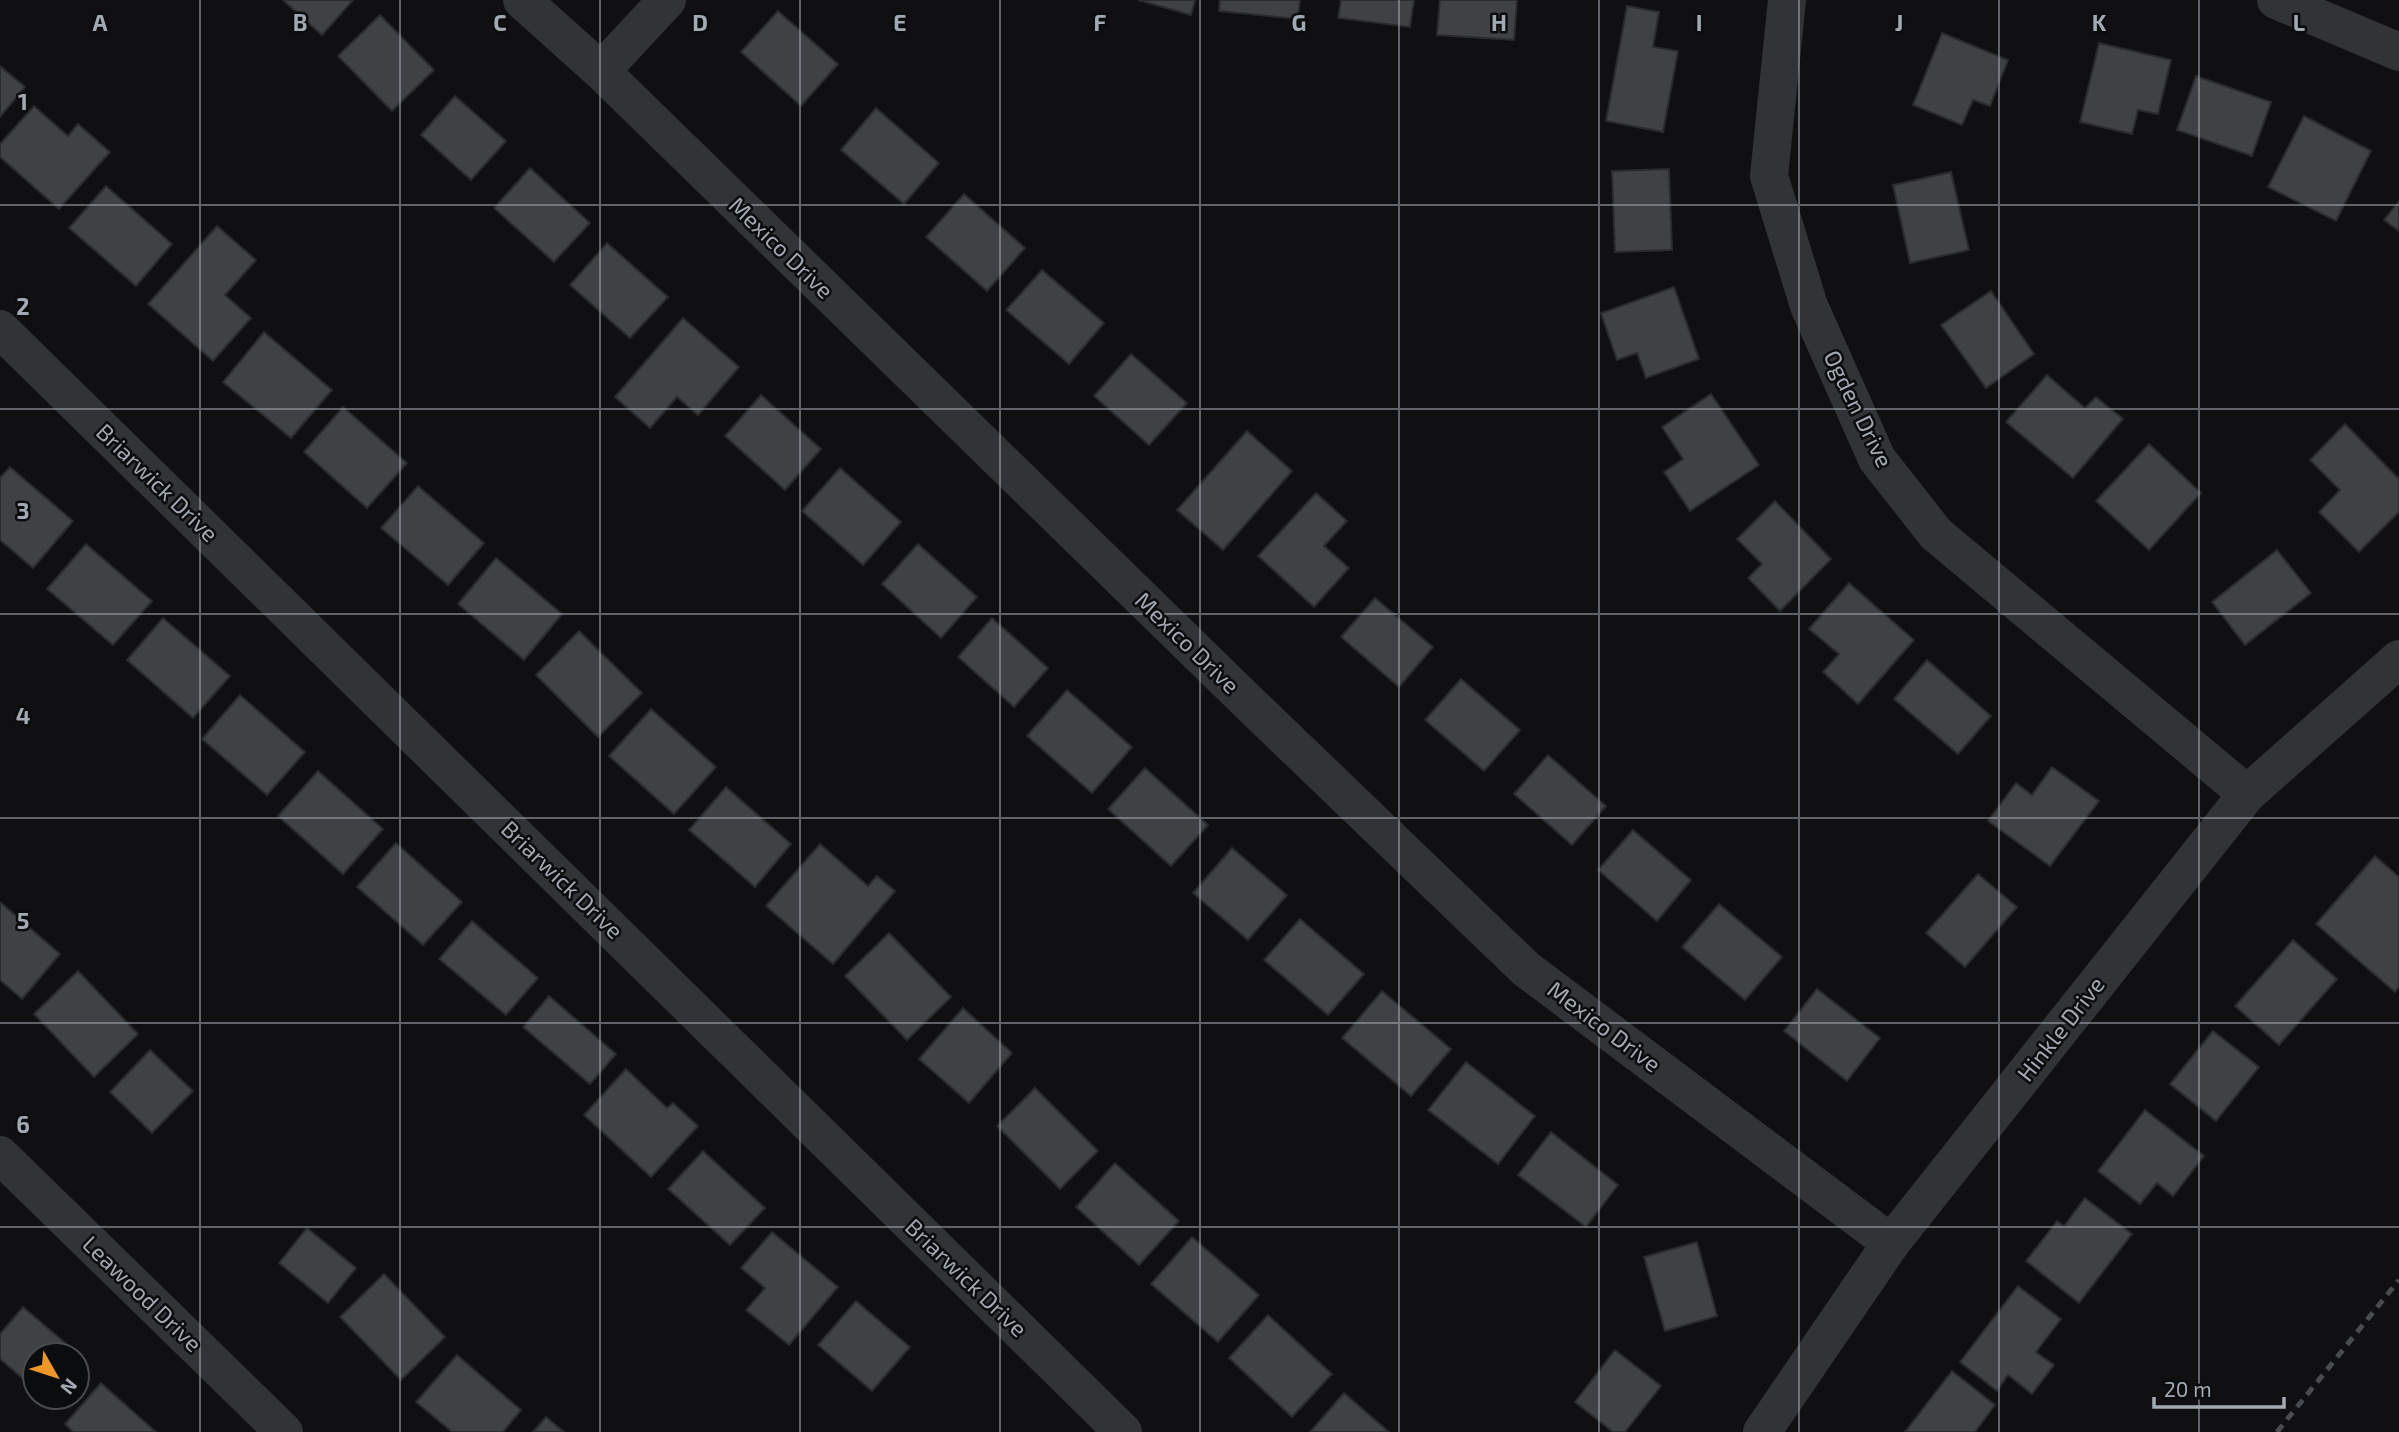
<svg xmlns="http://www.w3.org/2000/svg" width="2399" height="1432" viewBox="0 0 2399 1432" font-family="'Exo 2',sans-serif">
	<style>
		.building { fill: #3f4145; stroke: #2a2b2e; stroke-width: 2 }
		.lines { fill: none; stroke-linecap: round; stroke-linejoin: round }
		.minor { stroke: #313337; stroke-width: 38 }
		.rail { stroke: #484b50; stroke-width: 5; stroke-dasharray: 9 7; stroke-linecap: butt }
		.grid { fill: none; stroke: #a2a9b2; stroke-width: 2; stroke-opacity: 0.55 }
		.labels { text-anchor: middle; stroke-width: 5; stroke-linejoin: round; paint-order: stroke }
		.street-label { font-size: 23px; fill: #a2a9b2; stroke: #0b0c0d }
		.grid-label { font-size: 23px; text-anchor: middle; font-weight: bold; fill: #a2a9b2; stroke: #0b0c0d; stroke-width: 5; stroke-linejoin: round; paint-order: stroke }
	</style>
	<rect width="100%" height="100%" fill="#101012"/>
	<!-- building -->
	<g class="building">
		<path d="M 283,0 L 353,0 L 322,35 Z"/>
		<path d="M 1138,0 L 1195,0 L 1191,15 Z"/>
		<path d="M 1220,0 L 1300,0 L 1298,19 L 1219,11 Z"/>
		<path d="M 1341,0 L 1414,0 L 1410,27 L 1338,18 Z"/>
		<path d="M 1440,0 L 1517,0 L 1514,40 L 1437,35 Z"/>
		<path d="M 1627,6 L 1659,12 L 1653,47 L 1678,51 L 1663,132 L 1606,121 Z"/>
		<path d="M 778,11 L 838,64 L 801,106 L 741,52 Z"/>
		<path d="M 380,15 L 434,70 L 392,111 L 338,56 Z"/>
		<path d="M 1942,33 L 2008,60 L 1990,106 L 1973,100 L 1962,125 L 1913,105 Z"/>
		<path d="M 2099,43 L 2171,60 L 2158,114 L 2138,110 L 2132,134 L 2080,122 Z"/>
		<path d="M 0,66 L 25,87 L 0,117 Z"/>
		<path d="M 2196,76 L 2271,102 L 2252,156 L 2177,130 Z"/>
		<path d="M 455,96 L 506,141 L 471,180 L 421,135 Z"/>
		<path d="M 34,106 L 68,136 L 78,124 L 110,152 L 59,209 L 0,157 L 0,144 Z"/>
		<path d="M 876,108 L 939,163 L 904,204 L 841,150 Z"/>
		<path d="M 2304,116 L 2371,151 L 2336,221 L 2268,187 Z"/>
		<path d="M 530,168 L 590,223 L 554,262 L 494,208 Z"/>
		<path d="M 1669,169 L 1672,250 L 1615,252 L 1612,171 Z"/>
		<path d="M 1951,172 L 1969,250 L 1910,263 L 1893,185 Z"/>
		<path d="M 106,186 L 172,244 L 136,286 L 69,228 Z"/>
		<path d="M 964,194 L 1025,248 L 987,291 L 926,237 Z"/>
		<path d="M 2399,201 L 2399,231 L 2384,220 Z"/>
		<path d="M 217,226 L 256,260 L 225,295 L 251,318 L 213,361 L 148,304 Z"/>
		<path d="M 607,243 L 668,297 L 630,338 L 570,285 Z"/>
		<path d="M 1042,270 L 1104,323 L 1069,364 L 1006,310 Z"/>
		<path d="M 1674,287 L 1699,359 L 1646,378 L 1637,353 L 1617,360 L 1601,313 Z"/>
		<path d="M 1991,291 L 2034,354 L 1986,388 L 1941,325 Z"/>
		<path d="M 683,318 L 739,367 L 698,415 L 677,397 L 650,428 L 615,397 Z"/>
		<path d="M 264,332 L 332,390 L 291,438 L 223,382 Z"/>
		<path d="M 1131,354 L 1187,403 L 1149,445 L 1094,396 Z"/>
		<path d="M 2047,375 L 2085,408 L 2096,397 L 2123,419 L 2073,478 L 2006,422 Z"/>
		<path d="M 1711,394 L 1759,465 L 1690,511 L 1664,472 L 1683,459 L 1662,427 Z"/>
		<path d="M 761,395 L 821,449 L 785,490 L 725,436 Z"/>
		<path d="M 343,407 L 407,463 L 367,508 L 304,452 Z"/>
		<path d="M 2345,424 L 2399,479 L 2399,512 L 2359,552 L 2319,512 L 2340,490 L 2310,460 Z"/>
		<path d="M 1247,431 L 1292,471 L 1223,550 L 1177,510 Z"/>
		<path d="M 2149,444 L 2201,493 L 2149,550 L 2096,501 Z"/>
		<path d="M 10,467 L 73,521 L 33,568 L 0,540 L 0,478 Z"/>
		<path d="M 840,468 L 901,522 L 863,565 L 802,511 Z"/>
		<path d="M 418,486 L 484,543 L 448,585 L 381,528 Z"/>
		<path d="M 1316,493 L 1347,521 L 1324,546 L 1349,568 L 1314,607 L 1258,556 Z"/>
		<path d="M 1775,501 L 1831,559 L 1780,611 L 1748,578 L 1762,564 L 1737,539 Z"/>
		<path d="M 86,544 L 152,601 L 113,645 L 47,589 Z"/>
		<path d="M 918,544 L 977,597 L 941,638 L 882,584 Z"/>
		<path d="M 2277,550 L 2311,593 L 2245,645 L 2212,602 Z"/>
		<path d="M 496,558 L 562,614 L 524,660 L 458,604 Z"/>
		<path d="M 1849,583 L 1914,640 L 1858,704 L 1823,672 L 1839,654 L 1809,629 Z"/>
		<path d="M 1375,598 L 1433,647 L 1399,687 L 1341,637 Z"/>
		<path d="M 163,618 L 230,676 L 193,718 L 127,660 Z"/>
		<path d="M 992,618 L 1048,668 L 1014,707 L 958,657 Z"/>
		<path d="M 579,631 L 642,693 L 598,737 L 536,675 Z"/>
		<path d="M 1927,660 L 1991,716 L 1958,754 L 1894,699 Z"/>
		<path d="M 1461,679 L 1520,730 L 1484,771 L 1425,720 Z"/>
		<path d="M 1067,690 L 1132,747 L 1092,793 L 1027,736 Z"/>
		<path d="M 240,695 L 305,752 L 267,795 L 202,739 Z"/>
		<path d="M 651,709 L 716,767 L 674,814 L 609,756 Z"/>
		<path d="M 1548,755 L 1606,806 L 1572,845 L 1514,794 Z"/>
		<path d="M 2052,767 L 2099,801 L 2050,866 L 1988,821 L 2016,783 L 2032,795 Z"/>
		<path d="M 1145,768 L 1208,825 L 1171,866 L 1108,809 Z"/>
		<path d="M 318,771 L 383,829 L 343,874 L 278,816 Z"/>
		<path d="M 726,787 L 791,844 L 755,887 L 689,830 Z"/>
		<path d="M 1633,830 L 1691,880 L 1657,921 L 1598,870 Z"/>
		<path d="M 396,843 L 462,902 L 423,945 L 357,887 Z"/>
		<path d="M 820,844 L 868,886 L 877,876 L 895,891 L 833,964 L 766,906 Z"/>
		<path d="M 1232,848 L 1287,895 L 1248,940 L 1193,893 Z"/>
		<path d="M 2375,856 L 2399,877 L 2399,987 L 2395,992 L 2316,924 Z"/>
		<path d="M 1978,874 L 2017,907 L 1965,967 L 1926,933 Z"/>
		<path d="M 0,902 L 60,954 L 22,999 L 0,980 Z"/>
		<path d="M 1719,904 L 1782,957 L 1745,1000 L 1682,947 Z"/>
		<path d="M 1300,919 L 1364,974 L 1328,1015 L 1264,960 Z"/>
		<path d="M 472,921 L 538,978 L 506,1015 L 439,959 Z"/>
		<path d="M 889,933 L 951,997 L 907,1040 L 845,976 Z"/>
		<path d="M 2293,940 L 2337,979 L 2279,1045 L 2235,1006 Z"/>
		<path d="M 78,971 L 138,1034 L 94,1077 L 34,1014 Z"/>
		<path d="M 1817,989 L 1880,1038 L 1847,1081 L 1784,1031 Z"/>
		<path d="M 1382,991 L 1451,1049 L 1411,1096 L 1342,1038 Z"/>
		<path d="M 549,996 L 616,1054 L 590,1084 L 523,1027 Z"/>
		<path d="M 963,1008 L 1012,1053 L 969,1103 L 919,1059 Z"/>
		<path d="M 2213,1031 L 2259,1067 L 2216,1121 L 2170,1084 Z"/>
		<path d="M 150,1050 L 193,1091 L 152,1133 L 110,1092 Z"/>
		<path d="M 1466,1062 L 1535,1116 L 1498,1164 L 1428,1110 Z"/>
		<path d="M 626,1069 L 667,1108 L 673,1103 L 698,1126 L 651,1177 L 584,1115 Z"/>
		<path d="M 1035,1088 L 1098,1151 L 1060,1189 L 997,1126 Z"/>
		<path d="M 2145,1110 L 2204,1156 L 2173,1196 L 2157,1183 L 2140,1204 L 2098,1171 Z"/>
		<path d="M 1551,1132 L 1618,1185 L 1586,1227 L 1518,1175 Z"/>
		<path d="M 703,1151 L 765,1208 L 730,1245 L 668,1189 Z"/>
		<path d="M 1115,1163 L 1179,1221 L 1139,1265 L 1076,1207 Z"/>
		<path d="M 2085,1198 L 2132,1234 L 2079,1303 L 2026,1261 L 2057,1221 L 2064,1226 Z"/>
		<path d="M 307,1228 L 356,1268 L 328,1303 L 279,1263 Z"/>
		<path d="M 772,1232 L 838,1287 L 789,1345 L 746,1310 L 765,1288 L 741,1268 Z"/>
		<path d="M 1192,1237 L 1259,1295 L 1218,1342 L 1151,1284 Z"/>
		<path d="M 1697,1242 L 1717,1316 L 1665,1331 L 1644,1257 Z"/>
		<path d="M 384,1274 L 445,1337 L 401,1380 L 340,1317 Z"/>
		<path d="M 2018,1286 L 2061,1319 L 2036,1352 L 2054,1365 L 2032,1394 L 2008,1375 L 1997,1391 L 1960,1362 Z"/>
		<path d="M 856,1301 L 910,1347 L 872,1391 L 818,1345 Z"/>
		<path d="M 23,1307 L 83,1358 L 77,1365 L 77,1355 L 35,1355 L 35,1389 L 0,1359 L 0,1334 Z"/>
		<path d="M 1268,1315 L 1332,1374 L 1292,1417 L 1229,1358 Z"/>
		<path d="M 1615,1350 L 1661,1386 L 1625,1432 L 1613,1432 L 1575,1402 Z"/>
		<path d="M 457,1355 L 521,1410 L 503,1432 L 452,1432 L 416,1402 Z"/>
		<path d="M 1952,1371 L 1995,1405 L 1975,1432 L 1905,1432 Z"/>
		<path d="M 101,1383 L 156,1432 L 73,1432 L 65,1424 Z"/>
		<path d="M 1344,1393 L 1389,1432 L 1310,1432 Z"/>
		<path d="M 546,1417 L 564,1432 L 533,1432 Z"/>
	</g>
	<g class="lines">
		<!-- minor -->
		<g class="minor">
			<path d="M 522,0 L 601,71 L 1249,703 L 1526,969 L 1891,1243"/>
			<path d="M 1787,0 L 1769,176 L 1809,306 L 1877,459 L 1936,534 L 2247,794"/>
			<path d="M 2276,0 L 2399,52"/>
			<path d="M 601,71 L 667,0"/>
			<path d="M 0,329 L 1123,1432"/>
			<path d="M 0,1155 L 284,1432"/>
			<path d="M 1762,1432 L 1891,1243 L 2247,794 L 2399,659"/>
		</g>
		<!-- rail -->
		<path class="rail" d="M 2277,1432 L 2399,1280"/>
	</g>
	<!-- grid -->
	<path class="grid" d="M 200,0 L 200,1432M 400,0 L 400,1432M 600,0 L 600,1432M 800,0 L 800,1432M 1000,0 L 1000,1432M 1200,0 L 1200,1432M 1399,0 L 1399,1432M 1599,0 L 1599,1432M 1799,0 L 1799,1432M 1999,0 L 1999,1432M 2199,0 L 2199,1432M 0,205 L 2399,205M 0,409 L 2399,409M 0,614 L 2399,614M 0,818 L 2399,818M 0,1023 L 2399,1023M 0,1227 L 2399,1227"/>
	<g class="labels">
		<!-- street labels -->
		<g class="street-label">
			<text transform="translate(781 248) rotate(44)" y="8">Mexico Drive</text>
			<text transform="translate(1858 409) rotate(64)" y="8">Ogden Drive</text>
			<text transform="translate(157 483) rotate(44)" y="8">Briarwick Drive</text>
			<text transform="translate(1187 643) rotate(44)" y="8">Mexico Drive</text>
			<text transform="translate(562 880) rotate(44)" y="8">Briarwick Drive</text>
			<text transform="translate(1604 1027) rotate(37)" y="8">Mexico Drive</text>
			<text transform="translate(2061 1029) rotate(-52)" y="8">Hinkle Drive</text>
			<text transform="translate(966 1278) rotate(44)" y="8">Briarwick Drive</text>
			<text transform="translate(142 1294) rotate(44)" y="8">Leawood Drive</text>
		</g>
	</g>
	<g class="grid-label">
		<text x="100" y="31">A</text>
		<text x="300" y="31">B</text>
		<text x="500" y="31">C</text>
		<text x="700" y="31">D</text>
		<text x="900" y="31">E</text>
		<text x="1100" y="31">F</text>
		<text x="1299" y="31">G</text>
		<text x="1499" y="31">H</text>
		<text x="1699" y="31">I</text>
		<text x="1899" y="31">J</text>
		<text x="2099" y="31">K</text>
		<text x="2299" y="31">L</text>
		<text x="23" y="110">1</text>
		<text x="23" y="315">2</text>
		<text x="23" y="519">3</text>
		<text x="23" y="724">4</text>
		<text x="23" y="929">5</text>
		<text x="23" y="1133">6</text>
	</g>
	<!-- north arrow -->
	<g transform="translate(56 1376) rotate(129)"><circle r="33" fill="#0b0c0d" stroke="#474b4f" stroke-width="2"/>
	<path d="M0-5L12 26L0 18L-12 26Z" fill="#ef962b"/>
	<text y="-10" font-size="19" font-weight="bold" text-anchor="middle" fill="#a2a9b2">N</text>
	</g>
	<!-- scale -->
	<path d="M2154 1397v10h130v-10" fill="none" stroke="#a2a9b2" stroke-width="3.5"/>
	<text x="2164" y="1397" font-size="21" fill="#a2a9b2" stroke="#0b0c0d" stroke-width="5" paint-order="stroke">20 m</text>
</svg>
